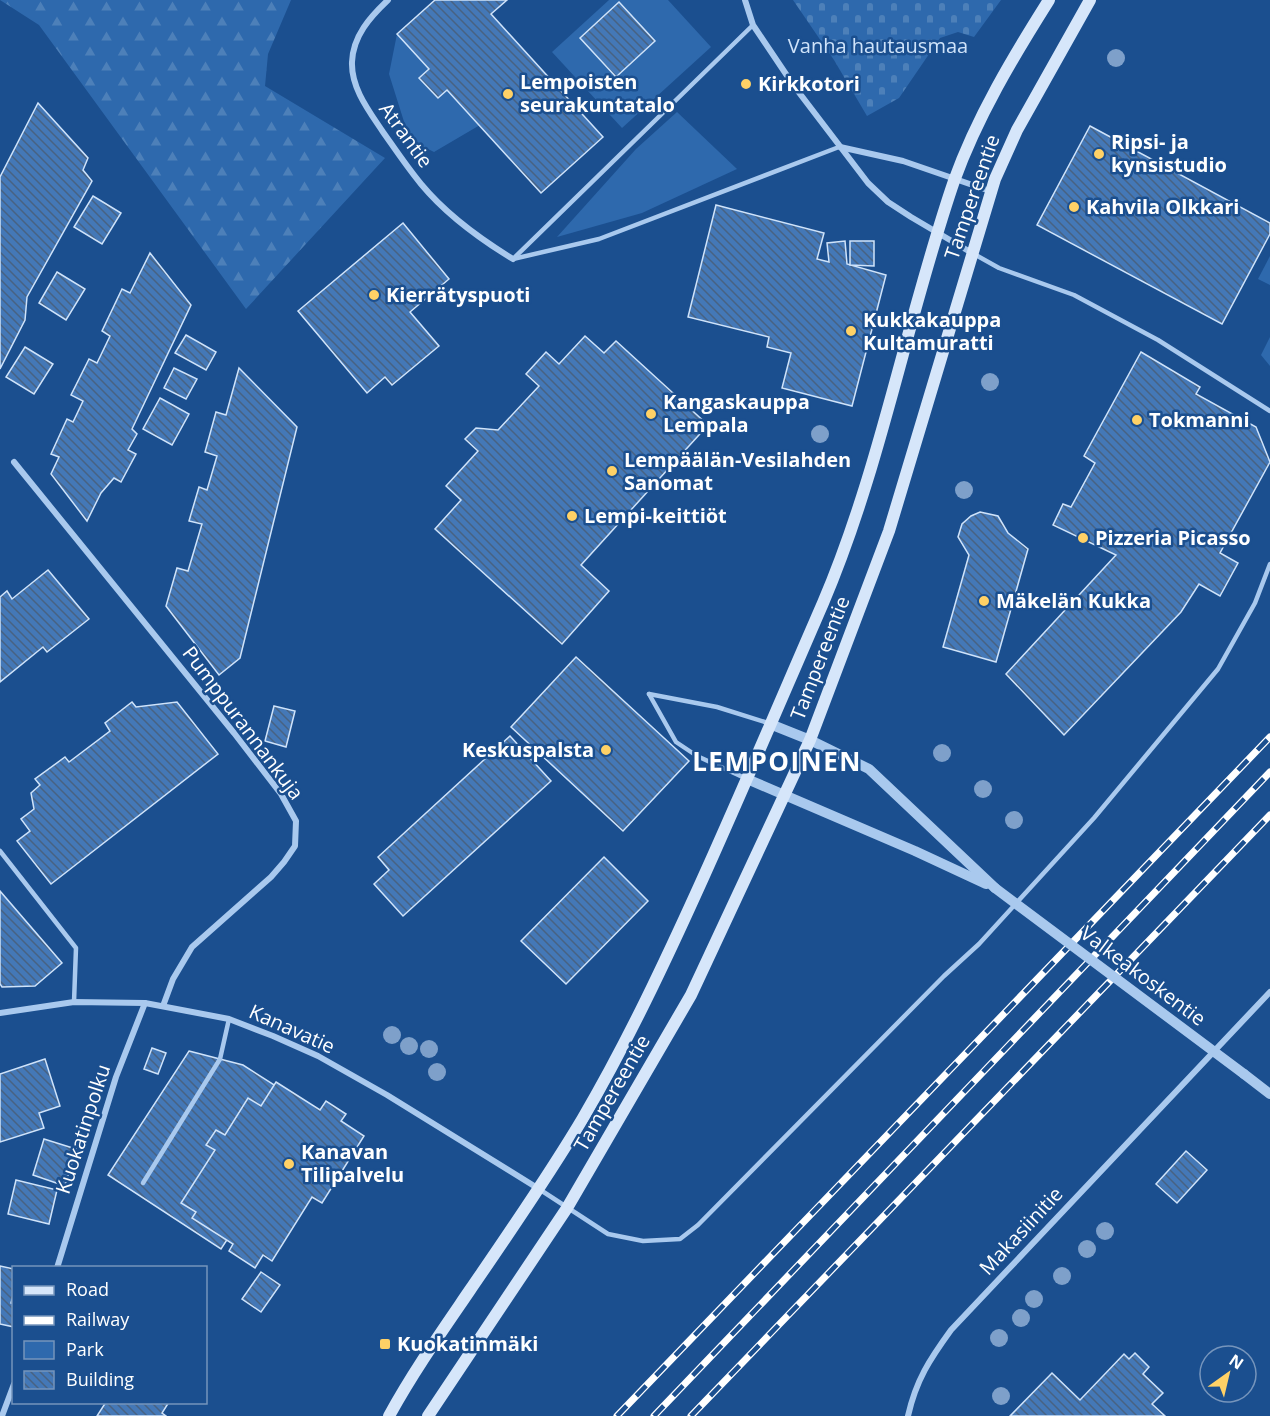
<svg xmlns="http://www.w3.org/2000/svg" width="1270" height="1416" viewBox="0 0 1270 1416" font-family="'Open Sans',sans-serif">
	<style>
		.green { fill: #2e69ad }
		.forest { fill: url(#forest-firs) }
		.cemetery { fill: url(#cemetery-stones) }
		.building { fill: url(#building-back-hatch); stroke: #cfe3fa; stroke-width: 1.5 }
		.lines { fill: none; stroke-linecap: round; stroke-linejoin: round }
		.service { stroke: #a9c9ee; stroke-width: 4.5 }
		.minor { stroke: #a9c9ee; stroke-width: 6 }
		.tertiary { stroke: #a9c9ee; stroke-width: 10 }
		.secondary { stroke: #d6e6fa; stroke-width: 12 }
		.rail-casing { stroke: #fff; stroke-width: 7 }
		.rail { stroke: #1b4f8f; stroke-width: 4.5; stroke-dasharray: 14; stroke-linecap: butt }
		.tertiary-bridge { stroke: #a9c9ee; stroke-width: 10 }
		.tree { fill: #7ea0ca }
		.poi-dot { fill: #ffd166; stroke: #1b4f8f; stroke-width: 2 }
		.labels { text-anchor: middle; stroke-width: 5; stroke-linejoin: round; paint-order: stroke }
		.park-label { font-size: 20px; fill: #cfe3fa; stroke: #1b4f8f }
		.poi-label { font-size: 20px; font-weight: bold; fill: #fff; stroke: #1b4f8f; text-anchor: start }
		.street-label { font-size: 20px; fill: #fff; stroke: #1b4f8f }
		.district-label { font-size: 26px; font-weight: bold; letter-spacing: 1.5px; fill: #fff; stroke: #1b4f8f }
	</style>
	<defs>
		<pattern id="forest-firs" width="22" height="20" patternUnits="userSpaceOnUse" patternTransform="scale(1.5)"><rect width="22" height="20" fill="#2e69ad"/><path d="M5 1l3.5 6h-7zM16 11l3.5 6h-7z" fill="#4d80b9"/></pattern>
		<pattern id="cemetery-stones" width="16" height="16" patternUnits="userSpaceOnUse" patternTransform="scale(1.5)"><rect width="16" height="16" fill="#2e69ad"/><path d="M2 7V4a2 2 0 0 1 4 0v3zM10 15v-3a2 2 0 0 1 4 0v3z" fill="#4d80b9"/></pattern>
		<pattern id="building-back-hatch" width="6" height="6" patternUnits="userSpaceOnUse" patternTransform="scale(1.5)"><rect width="6" height="6" fill="#4478b7"/><path d="M-1 5l2 2M0 0l6 6M5-1l2 2" fill="none" stroke="#486282"/></pattern>
	</defs>
	<rect width="100%" height="100%" fill="#1b4f8f"/>
	<!-- green -->
	<g class="green">
		<path d="M 609,0 L 668,0 L 711,47 L 622,128 L 552,52 Z"/>
		<path d="M 397,34 L 429,69 L 420,79 L 438,98 L 447,90 L 480,125 L 434,152 L 420,145 L 406,128 L 389,74 Z"/>
		<path d="M 677,112 L 737,169 L 642,213 L 557,237 L 636,149 Z"/>
		<path d="M 1270,256 L 1270,285 L 1258,279 Z"/>
		<path d="M 1270,337 L 1270,366 L 1261,355 Z"/>
	</g>
	<!-- forest -->
	<path class="forest" d="M 0,0 L 291,0 L 268,54 L 265,86 L 385,158 L 246,309 L 39,25 Z"/>
	<!-- cemetery -->
	<path class="cemetery" d="M 793,0 L 1001,0 L 974,37 L 958,32 L 940,38 L 899,98 L 867,116 L 834,60 Z"/>
	<!-- building -->
	<g class="building">
		<path d="M 435,0 L 507,0 L 491,14 L 603,137 L 541,193 L 447,90 L 438,98 L 419,78 L 429,69 L 397,34 Z"/>
		<path d="M 619,2 L 655,41 L 616,77 L 580,38 Z"/>
		<path d="M 38,103 L 88,158 L 83,170 L 92,181 L 27,297 L 25,320 L 0,369 L 0,177 Z"/>
		<path d="M 1090,126 L 1270,223 L 1270,234 L 1222,324 L 1037,225 Z"/>
		<path d="M 93,196 L 121,213 L 102,244 L 74,227 Z"/>
		<path d="M 716,205 L 824,233 L 817,259 L 829,262 L 827,243 L 845,241 L 847,264 L 886,275 L 852,406 L 782,388 L 791,353 L 767,347 L 769,337 L 688,317 Z"/>
		<path d="M 403,223 L 449,279 L 410,312 L 439,346 L 392,385 L 385,377 L 367,393 L 298,311 Z"/>
		<path d="M 850,241 L 874,241 L 874,266 L 850,265 Z"/>
		<path d="M 150,253 L 191,305 L 132,429 L 137,434 L 128,450 L 136,454 L 121,482 L 114,478 L 101,493 L 87,521 L 51,474 L 59,457 L 51,454 L 67,419 L 73,422 L 83,401 L 71,395 L 89,359 L 97,363 L 110,336 L 102,331 L 122,289 L 130,293 Z"/>
		<path d="M 57,272 L 85,289 L 66,320 L 39,303 Z"/>
		<path d="M 186,335 L 216,352 L 206,370 L 175,353 Z"/>
		<path d="M 585,336 L 604,353 L 616,341 L 708,425 L 581,565 L 609,591 L 562,644 L 435,529 L 461,500 L 446,486 L 478,451 L 465,439 L 476,428 L 498,430 L 539,386 L 526,374 L 546,352 L 559,364 Z"/>
		<path d="M 25,347 L 53,364 L 34,394 L 6,377 Z"/>
		<path d="M 1141,352 L 1200,387 L 1196,394 L 1256,427 L 1270,462 L 1220,553 L 1238,563 L 1220,596 L 1199,584 L 1181,612 L 1064,735 L 1006,674 L 1116,555 L 1053,525 L 1063,504 L 1071,507 L 1095,463 L 1084,456 Z"/>
		<path d="M 174,368 L 197,379 L 186,399 L 164,388 Z"/>
		<path d="M 239,368 L 297,427 L 240,658 L 219,675 L 166,606 L 177,568 L 188,571 L 202,524 L 189,521 L 199,487 L 207,490 L 217,456 L 205,452 L 216,412 L 226,415 Z"/>
		<path d="M 160,398 L 189,414 L 172,445 L 143,429 Z"/>
		<path d="M 980,512 L 998,516 L 1008,533 L 1028,549 L 996,662 L 943,647 L 969,555 L 958,537 L 962,524 L 971,516 Z"/>
		<path d="M 48,570 L 89,619 L 47,652 L 43,647 L 0,682 L 0,597 L 7,591 L 12,599 Z"/>
		<path d="M 576,657 L 689,761 L 623,831 L 511,727 Z"/>
		<path d="M 132,702 L 136,707 L 177,702 L 218,754 L 51,884 L 17,841 L 30,831 L 21,819 L 34,809 L 31,793 L 40,785 L 35,779 L 65,757 L 69,762 L 110,731 L 105,723 Z"/>
		<path d="M 274,706 L 295,711 L 286,747 L 265,741 Z"/>
		<path d="M 510,736 L 551,781 L 403,916 L 374,884 L 389,870 L 378,857 Z"/>
		<path d="M 604,857 L 648,901 L 566,984 L 521,941 Z"/>
		<path d="M 0,891 L 62,963 L 35,986 L 2,987 L 0,984 Z"/>
		<path d="M 152,1048 L 166,1053 L 158,1074 L 144,1069 Z"/>
		<path d="M 189,1051 L 243,1065 L 312,1109 L 221,1249 L 108,1175 Z"/>
		<path d="M 45,1059 L 60,1106 L 39,1113 L 44,1128 L 0,1142 L 0,1074 Z"/>
		<path d="M 276,1082 L 320,1110 L 326,1101 L 346,1114 L 341,1121 L 364,1136 L 322,1203 L 312,1197 L 272,1261 L 263,1255 L 255,1268 L 229,1251 L 233,1244 L 192,1218 L 196,1212 L 181,1203 L 215,1150 L 206,1145 L 216,1130 L 225,1135 L 248,1098 L 261,1106 Z"/>
		<path d="M 44,1139 L 76,1149 L 65,1186 L 33,1175 Z"/>
		<path d="M 1186,1151 L 1207,1170 L 1177,1203 L 1156,1184 Z"/>
		<path d="M 16,1180 L 57,1190 L 49,1224 L 8,1214 Z"/>
		<path d="M 0,1266 L 14,1269 L 14,1292 L 11,1303 L 14,1304 L 14,1327 L 0,1324 Z"/>
		<path d="M 261,1272 L 280,1285 L 261,1312 L 242,1299 Z"/>
		<path d="M 1135,1353 L 1149,1367 L 1143,1374 L 1163,1393 L 1152,1404 L 1165,1416 L 1010,1416 L 1052,1373 L 1080,1400 L 1124,1354 L 1129,1359 Z"/>
		<path d="M 106,1402 L 169,1402 L 162,1413 L 166,1416 L 97,1416 Z"/>
	</g>
	<g class="lines">
		<!-- service -->
		<g class="service">
			<path d="M 974,254 L 999,268 L 1074,295 L 1158,340 L 1270,411"/>
			<path d="M 514,258 L 753,25"/>
			<path d="M 513,259 L 599,239 L 839,147"/>
			<path d="M 649,694 L 676,742 L 697,756 L 747,779"/>
			<path d="M 649,694 L 717,707 L 768,723"/>
			<path d="M 0,851 L 76,948 L 74,1002"/>
			<path d="M 143,1183 L 220,1059 L 229,1019"/>
			<path d="M 539,1189 L 608,1234 L 643,1241 L 680,1239 L 698,1225 L 944,976 L 979,944 L 1094,818 L 1218,669 L 1255,603 L 1270,564"/>
		</g>
		<!-- minor -->
		<g class="minor">
			<path d="M 388,0 C 370,17 353,36 352,62 C 351,88 369,111 383,132 C 395,149 407,167 421,184 C 445,213 480,239 513,259"/>
			<path d="M 745,0 L 753,25 L 794,86 L 868,183 L 888,202 L 911,217 L 972,253"/>
			<path d="M 840,147 L 903,161 L 990,191"/>
			<path d="M 14,462 L 234,733 L 281,794 L 296,821 L 295,846 L 284,862 L 271,877 L 192,947 L 173,979 L 163,1006"/>
			<path d="M 0,1013 L 74,1002 L 145,1003 L 229,1019 L 273,1036 L 318,1056 L 387,1095 L 539,1189"/>
			<path d="M 57,1268 L 116,1077 L 145,1003"/>
			<path d="M 2,1416 L 14,1384"/>
			<path d="M 908,1416 C 916,1380 930,1359 951,1330 L 1270,992"/>
		</g>
		<!-- tertiary -->
		<g class="tertiary">
			<path d="M 770,724 L 810,740 L 869,769 L 995,888"/>
			<path d="M 747,779 L 915,851 L 986,884"/>
			<path d="M 1244,1074 L 1270,1094"/>
		</g>
		<!-- secondary -->
		<g class="secondary">
			<path d="M 389,1416 C 413,1372 442,1331 470,1290 C 509,1233 548,1177 583,1118 C 628,1041 666,960 703,878 C 744,787 783,695 823,603 C 881,467 906,321 954,181 C 977,117 1013,57 1049,0"/>
			<path d="M 428,1416 L 567,1208 L 691,995 L 810,740 L 889,531 L 995,179 L 1017,130 L 1090,0"/>
		</g>
		<!-- rail casing -->
		<g class="rail-casing">
			<g id="rail">
				<path d="M 617,1416 L 1270,737"/>
				<path d="M 654,1416 L 1270,772"/>
				<path d="M 691,1416 L 1270,815"/>
			</g>
		</g>
		<!-- rail -->
		<use href="#rail" class="rail"/>
		<!-- tertiary-bridge -->
		<path class="tertiary-bridge" d="M 995,888 L 1244,1074"/>
	</g>
	<!-- trees -->
	<g class="tree">
		<circle cx="1116" cy="58" r="9"/>
		<circle cx="990" cy="382" r="9"/>
		<circle cx="820" cy="434" r="9"/>
		<circle cx="964" cy="490" r="9"/>
		<circle cx="942" cy="753" r="9"/>
		<circle cx="983" cy="789" r="9"/>
		<circle cx="1014" cy="820" r="9"/>
		<circle cx="392" cy="1035" r="9"/>
		<circle cx="409" cy="1046" r="9"/>
		<circle cx="429" cy="1049" r="9"/>
		<circle cx="437" cy="1072" r="9"/>
		<circle cx="1105" cy="1231" r="9"/>
		<circle cx="1087" cy="1249" r="9"/>
		<circle cx="1062" cy="1276" r="9"/>
		<circle cx="1034" cy="1299" r="9"/>
		<circle cx="1021" cy="1318" r="9"/>
		<circle cx="999" cy="1338" r="9"/>
		<circle cx="1001" cy="1396" r="9"/>
	</g>
	<!-- markers -->
	<g class="poi-dot">
		<circle cx="746" cy="84" r="6"/>
		<circle cx="508" cy="94" r="6"/>
		<circle cx="1099" cy="154" r="6"/>
		<circle cx="1074" cy="207" r="6"/>
		<circle cx="374" cy="295" r="6"/>
		<circle cx="851" cy="331" r="6"/>
		<circle cx="651" cy="414" r="6"/>
		<circle cx="1137" cy="420" r="6"/>
		<circle cx="612" cy="471" r="6"/>
		<circle cx="572" cy="516" r="6"/>
		<circle cx="1083" cy="538" r="6"/>
		<circle cx="984" cy="601" r="6"/>
		<circle cx="606" cy="750" r="6"/>
		<circle cx="289" cy="1164" r="6"/>
		<rect x="379" y="1338" width="12" height="12" rx="3"/>
	</g>
	<g class="labels">
		<!-- park labels -->
		<g class="park-label">
			<text x="878" y="53">Vanha hautausmaa</text>
		</g>
		<!-- poi labels -->
		<g class="poi-label">
			<text x="520" y="89">Lempoisten<tspan x="520" dy="23">seurakuntatalo</tspan></text>
			<text x="758" y="91">Kirkkotori</text>
			<text x="1111" y="149">Ripsi- ja<tspan x="1111" dy="23">kynsistudio</tspan></text>
			<text x="1086" y="214">Kahvila Olkkari</text>
			<text x="386" y="302">Kierrätyspuoti</text>
			<text x="863" y="327">Kukkakauppa<tspan x="863" dy="23">Kultamuratti</tspan></text>
			<text x="663" y="409">Kangaskauppa<tspan x="663" dy="23">Lempala</tspan></text>
			<text x="1149" y="427">Tokmanni</text>
			<text x="624" y="467">Lempäälän-Vesilahden<tspan x="624" dy="23">Sanomat</tspan></text>
			<text x="584" y="523">Lempi-keittiöt</text>
			<text x="1095" y="545">Pizzeria Picasso</text>
			<text x="996" y="608">Mäkelän Kukka</text>
			<text x="594" y="757" text-anchor="end">Keskuspalsta</text>
			<text x="301" y="1159">Kanavan<tspan x="301" dy="23">Tilipalvelu</tspan></text>
			<text x="397" y="1351">Kuokatinmäki</text>
		</g>
		<!-- street labels -->
		<g class="street-label">
			<text transform="translate(406 135) rotate(54)" y="7">Atrantie</text>
			<text transform="translate(972 197) rotate(-71)" y="7">Tampereentie</text>
			<text transform="translate(820 658) rotate(-69)" y="7">Tampereentie</text>
			<text transform="translate(243 723) rotate(53)" y="7">Pumppurannankuja</text>
			<text transform="translate(1143 976) rotate(37)" y="7">Valkeakoskentie</text>
			<text transform="translate(292 1029) rotate(24)" y="7">Kanavatie</text>
			<text transform="translate(612 1093) rotate(-60)" y="7">Tampereentie</text>
			<text transform="translate(83 1129) rotate(-72)" y="7">Kuokatinpolku</text>
			<text transform="translate(1021 1231) rotate(-47)" y="7">Makasiinitie</text>
		</g>
		<!-- district labels -->
		<g class="district-label">
			<text x="777" y="771">LEMPOINEN</text>
		</g>
	</g>
	<!-- legend -->
	<rect x="12" y="1266" width="195" height="138" fill="#1b4f8f" stroke="#7695bc" stroke-width="1.5"/>
	<rect x="24" y="1286" width="30" height="9" fill="#d6e6fa" stroke="#7695bc" stroke-width="1.5"/>
	<text x="66" y="1296" font-size="18" fill="#ffffff">Road</text>
	<rect x="24" y="1316" width="30" height="9" fill="#ffffff" stroke="#7695bc" stroke-width="1.5"/>
	<text x="66" y="1326" font-size="18" fill="#ffffff">Railway</text>
	<rect x="24" y="1341" width="30" height="18" fill="#2e69ad" stroke="#7695bc" stroke-width="1.5"/>
	<text x="66" y="1356" font-size="18" fill="#ffffff">Park</text>
	<rect x="24" y="1371" width="30" height="18" fill="url(#building-back-hatch)" stroke="#7695bc" stroke-width="1.5"/>
	<text x="66" y="1386" font-size="18" fill="#ffffff">Building</text>
	<!-- north arrow -->
	<g transform="translate(1228 1374) rotate(34)"><circle r="28" fill="#1b4f8f" stroke="#7695bc" stroke-width="1.5"/>
	<path d="M0-4.5L10 22L0 15L-10 22Z" fill="#ffd166"/>
	<text y="-9" font-size="16" font-weight="bold" text-anchor="middle" fill="#ffffff">N</text>
	</g>
</svg>
